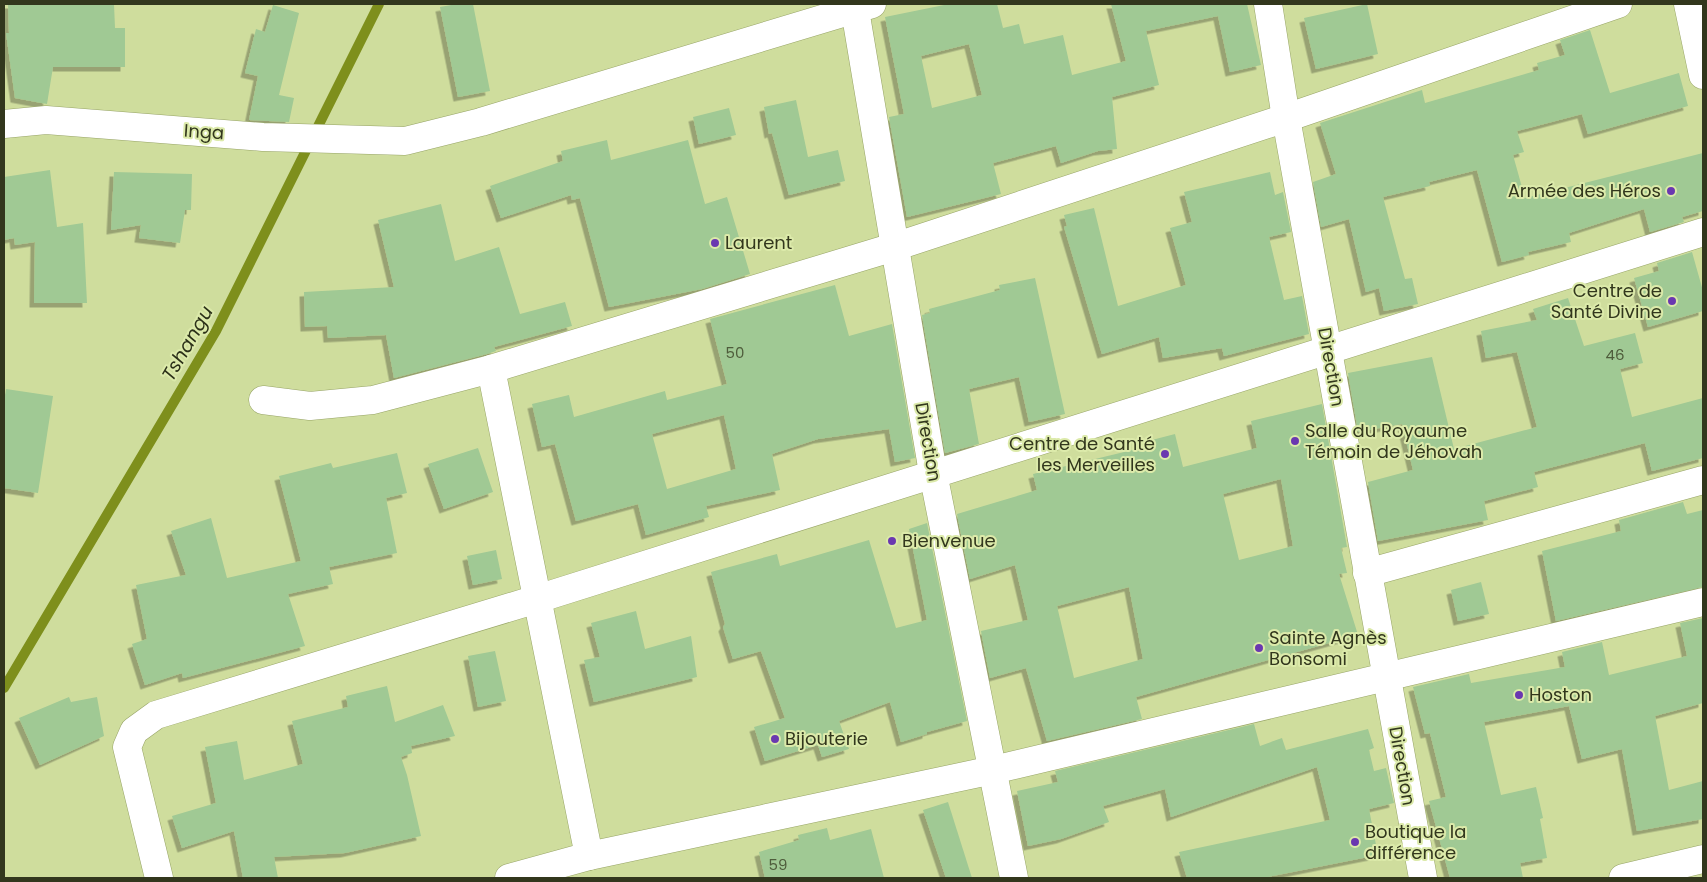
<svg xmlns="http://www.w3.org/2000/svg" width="1707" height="882" viewBox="0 0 1707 882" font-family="Poppins,sans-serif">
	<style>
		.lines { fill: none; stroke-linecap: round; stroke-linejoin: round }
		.stream { stroke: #7e8f1c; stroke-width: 10 }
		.building { fill: #a0c994; fill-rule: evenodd; filter: url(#shadow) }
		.street-casing { stroke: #97a466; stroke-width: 29 }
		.street { stroke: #fff; stroke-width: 28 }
		.poi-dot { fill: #6a38b0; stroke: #dceaaa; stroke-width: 2 }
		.labels { text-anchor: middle; stroke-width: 4; stroke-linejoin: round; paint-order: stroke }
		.number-label { font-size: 15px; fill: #4e5c3b }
		.street-label { font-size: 18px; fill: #32371d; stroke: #dceaaa }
		.poi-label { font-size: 18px; fill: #32371d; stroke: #dceaaa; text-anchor: start }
		.water-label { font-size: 19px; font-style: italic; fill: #2c3119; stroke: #dceaaa }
	</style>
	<defs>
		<filter id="shadow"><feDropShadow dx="-4.5" dy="4.5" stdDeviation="0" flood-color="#0004"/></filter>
	</defs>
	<rect width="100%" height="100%" fill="#cfdd9d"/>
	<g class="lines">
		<!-- stream -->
		<path class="stream" d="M 4,688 L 216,331 L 379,4"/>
	</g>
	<!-- building -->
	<g class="building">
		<path d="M 8,4 L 114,4 L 115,28 L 125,28 L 125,67 L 53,67 L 47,104 L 15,98 L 6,33 L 9,33 Z"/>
		<path d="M 457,4 L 473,4 L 490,91 L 458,97 L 440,7 Z"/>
		<path d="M 949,4 L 997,4 L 1003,28 L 1019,24 L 1024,44 L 1063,35 L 1072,75 L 1126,61 L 1111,4 L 1247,4 L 1261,65 L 1230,72 L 1218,16 L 1146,31 L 1159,85 L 1112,97 L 1117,149 L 1098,151 L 1061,163 L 1056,146 L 993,163 L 1001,194 L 907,217 L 889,117 L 904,114 L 885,17 ZM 969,44 L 982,95 L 932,108 L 921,56 Z"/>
		<path d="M 1367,4 L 1378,54 L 1316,69 L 1304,18 Z"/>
		<path d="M 273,5 L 299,13 L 279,95 L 294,98 L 289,122 L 249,120 L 258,76 L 245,73 L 256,29 L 265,32 Z"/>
		<path d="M 1590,30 L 1610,93 L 1679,73 L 1688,106 L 1588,134 L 1582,114 L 1517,131 L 1524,152 L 1513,155 L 1525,198 L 1703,153 L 1703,211 L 1682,217 L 1684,222 L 1650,232 L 1644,209 L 1569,233 L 1571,242 L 1528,252 L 1529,255 L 1502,262 L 1477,170 L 1429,182 L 1430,186 L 1383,197 L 1405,279 L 1412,278 L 1418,304 L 1384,311 L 1379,288 L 1366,292 L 1349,219 L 1321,227 L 1313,182 L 1336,174 L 1320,123 L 1422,90 L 1425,103 L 1539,70 L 1537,63 L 1565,55 L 1560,40 Z"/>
		<path d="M 796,100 L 808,157 L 838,150 L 845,181 L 789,195 L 772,133 L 769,134 L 764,107 Z"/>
		<path d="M 729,108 L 736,135 L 699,144 L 693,117 Z"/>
		<path d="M 607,140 L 611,160 L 688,140 L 705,204 L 727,197 L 750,274 L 702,289 L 609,307 L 580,198 L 572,200 L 571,195 L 501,218 L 490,186 L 563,161 L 561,151 Z"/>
		<path d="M 50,170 L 57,227 L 83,223 L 87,303 L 34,303 L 35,242 L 15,245 L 14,238 L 4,240 L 4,177 Z"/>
		<path d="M 114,172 L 192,174 L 191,210 L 185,210 L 180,243 L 139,238 L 141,225 L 111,230 Z"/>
		<path d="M 1270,172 L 1275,195 L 1283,192 L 1291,232 L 1269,237 L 1284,300 L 1302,296 L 1309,334 L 1224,356 L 1222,348 L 1163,358 L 1159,337 L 1102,354 L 1064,227 L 1067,226 L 1064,215 L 1094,208 L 1118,306 L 1186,285 L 1170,228 L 1192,222 L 1184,192 Z"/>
		<path d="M 441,204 L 455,261 L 499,247 L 520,314 L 565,302 L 572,326 L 494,347 L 496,351 L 487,354 L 394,378 L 386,335 L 328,338 L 327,326 L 305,327 L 304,292 L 394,287 L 378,220 Z"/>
		<path d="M 1692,252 L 1703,291 L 1703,311 L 1648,327 L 1634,278 L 1659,271 L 1657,263 Z"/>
		<path d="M 1035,278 L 1065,414 L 1029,422 L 1019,377 L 969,389 L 979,444 L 945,453 L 922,315 L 930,313 L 929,309 L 1000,290 L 999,285 Z"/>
		<path d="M 835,285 L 849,336 L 892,324 L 915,458 L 895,462 L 889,429 L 818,439 L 772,454 L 780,490 L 706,506 L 709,517 L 646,535 L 638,504 L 576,521 L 555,444 L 542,447 L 532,404 L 569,395 L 574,417 L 665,391 L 667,400 L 727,384 L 710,319 ZM 724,415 L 736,469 L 667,489 L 652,434 Z"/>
		<path d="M 1568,298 L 1584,346 L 1635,333 L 1643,363 L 1620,369 L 1632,417 L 1703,398 L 1703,458 L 1652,471 L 1645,443 L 1534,472 L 1538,487 L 1484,501 L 1488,520 L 1378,541 L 1368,482 L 1413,470 L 1402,424 L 1358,432 L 1348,373 L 1432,357 L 1454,449 L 1537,427 L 1517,352 L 1486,358 L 1481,331 L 1537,320 L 1533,309 Z"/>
		<path d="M 6,389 L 53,396 L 38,493 L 4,488 L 4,403 Z"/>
		<path d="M 1322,404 L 1347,547 L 1341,548 L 1347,573 L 1339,574 L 1358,635 L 1136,697 L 1142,719 L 1047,741 L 1026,668 L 990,678 L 981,631 L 1028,620 L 1015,565 L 970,579 L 957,514 L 1037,490 L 1033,474 L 1149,446 L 1148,441 L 1175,434 L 1183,467 L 1257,448 L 1251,421 ZM 1281,479 L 1293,546 L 1239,560 L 1223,494 ZM 1129,587 L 1143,659 L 1074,678 L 1057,606 Z"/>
		<path d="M 478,448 L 493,492 L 444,509 L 428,464 Z"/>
		<path d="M 397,453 L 407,493 L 386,498 L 397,553 L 329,567 L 333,584 L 288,594 L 305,646 L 183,678 L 182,673 L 145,685 L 132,644 L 147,639 L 136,585 L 186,575 L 171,531 L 211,518 L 227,578 L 301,561 L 279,476 L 331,463 L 333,468 Z"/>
		<path d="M 1683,502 L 1687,514 L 1703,510 L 1703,587 L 1556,621 L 1542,551 L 1621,531 L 1619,520 Z"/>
		<path d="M 927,523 L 967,721 L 927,732 L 927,734 L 901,742 L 890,702 L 839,721 L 849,749 L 822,757 L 818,745 L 765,761 L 754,727 L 785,718 L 761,651 L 733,659 L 723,627 L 725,624 L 711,572 L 777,554 L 780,566 L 869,540 L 896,628 L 927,620 L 909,529 Z"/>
		<path d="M 496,550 L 502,579 L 473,585 L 467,556 Z"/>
		<path d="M 1481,582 L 1489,614 L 1458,621 L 1451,590 Z"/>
		<path d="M 636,611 L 645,649 L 691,636 L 697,677 L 594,702 L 584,660 L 600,657 L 591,623 Z"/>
		<path d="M 1703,618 L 1703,703 L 1655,716 L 1669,790 L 1703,781 L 1703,819 L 1637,831 L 1622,749 L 1582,759 L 1569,706 L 1484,722 L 1501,795 L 1536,787 L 1543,818 L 1540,819 L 1547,858 L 1520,863 L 1523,878 L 1450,878 L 1429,801 L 1446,797 L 1430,733 L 1425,734 L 1413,687 L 1469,674 L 1471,683 L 1565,667 L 1562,652 L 1602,642 L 1609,675 L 1687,656 L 1680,623 Z"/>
		<path d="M 495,651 L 506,701 L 478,707 L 468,656 Z"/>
		<path d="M 387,686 L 395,722 L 443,705 L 455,736 L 411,746 L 412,753 L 401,757 L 407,775 L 421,836 L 345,853 L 274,857 L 278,878 L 243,878 L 234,831 L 182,848 L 172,816 L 216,803 L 205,747 L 237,741 L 244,780 L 303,764 L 292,721 L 348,707 L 346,696 Z"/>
		<path d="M 69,697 L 71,702 L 97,697 L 104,736 L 40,765 L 19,718 Z"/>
		<path d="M 1254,724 L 1260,746 L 1282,738 L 1286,750 L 1368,729 L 1374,748 L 1369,750 L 1374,771 L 1386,768 L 1394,803 L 1369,809 L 1378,855 L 1263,878 L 1187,878 L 1179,852 L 1330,820 L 1317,767 L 1171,817 L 1165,789 L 1103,806 L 1109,822 L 1061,839 L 1028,846 L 1017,791 L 1058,782 L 1055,771 Z"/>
		<path d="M 948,802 L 972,878 L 946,878 L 923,810 Z"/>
		<path d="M 827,828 L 830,840 L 871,829 L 884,878 L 765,878 L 759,852 L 799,840 L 798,835 Z"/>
	</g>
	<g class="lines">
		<!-- street casing -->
		<g class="street-casing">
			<g id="street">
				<path d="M 854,4 L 933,473 L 1014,878"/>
				<path d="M 1268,4 L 1286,118 L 1423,878"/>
				<path d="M 1688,4 L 1703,75"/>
				<path d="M 4,124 L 46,120 L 263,137 L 405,141 L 481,122 L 872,4"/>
				<path d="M 491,369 L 589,856"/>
				<path d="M 263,400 L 310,406 L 373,400 L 491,369 L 894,247 L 1286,118 L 1618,4"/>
				<path d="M 1367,573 L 1703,480"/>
				<path d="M 159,878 L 127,747 L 134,731 L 156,715 L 537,599 L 1703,232"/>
				<path d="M 509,878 L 589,856 L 993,770 L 1703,602"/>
				<path d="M 1623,878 L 1703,859"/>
			</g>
		</g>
		<!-- street -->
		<use href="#street" class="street"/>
	</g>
	<!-- markers -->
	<g class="poi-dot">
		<circle cx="1671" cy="191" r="5"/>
		<circle cx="715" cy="243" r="5"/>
		<circle cx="1672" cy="301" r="5"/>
		<circle cx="1295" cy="441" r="5"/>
		<circle cx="1165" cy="454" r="5"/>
		<circle cx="892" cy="541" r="5"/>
		<circle cx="1259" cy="648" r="5"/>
		<circle cx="1519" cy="695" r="5"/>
		<circle cx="775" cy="739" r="5"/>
		<circle cx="1355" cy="842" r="5"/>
	</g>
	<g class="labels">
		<!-- number labels -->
		<g class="number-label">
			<text x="735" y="358">50</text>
			<text x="1615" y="360">46</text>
			<text x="778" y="870">59</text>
		</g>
		<!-- street labels -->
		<g class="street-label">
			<text transform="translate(204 132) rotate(4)" y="6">Inga</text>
			<text transform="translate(1331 367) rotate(80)" y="6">Direction</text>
			<text transform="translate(928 442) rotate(80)" y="6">Direction</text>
			<text transform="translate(1402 766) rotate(80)" y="6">Direction</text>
		</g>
		<!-- poi labels -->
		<g class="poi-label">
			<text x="1661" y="197" text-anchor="end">Armée des Héros</text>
			<text x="725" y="249">Laurent</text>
			<text x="1662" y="297" text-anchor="end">Centre de<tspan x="1662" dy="21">Santé Divine</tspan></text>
			<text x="1305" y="437">Salle du Royaume<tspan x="1305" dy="21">Témoin de Jéhovah</tspan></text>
			<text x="1155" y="450" text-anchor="end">Centre de Santé<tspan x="1155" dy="21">les Merveilles</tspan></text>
			<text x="902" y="547">Bienvenue</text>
			<text x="1269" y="644">Sainte Agnès<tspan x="1269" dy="21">Bonsomi</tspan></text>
			<text x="1529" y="701">Hoston</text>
			<text x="785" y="745">Bijouterie</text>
			<text x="1365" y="838">Boutique la<tspan x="1365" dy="21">différence</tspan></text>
		</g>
		<!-- water labels -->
		<g class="water-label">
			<text transform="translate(187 343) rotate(-60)" y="7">Tshangu</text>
		</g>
	</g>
	<!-- border -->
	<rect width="1707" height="882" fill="none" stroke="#32371d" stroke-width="10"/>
</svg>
